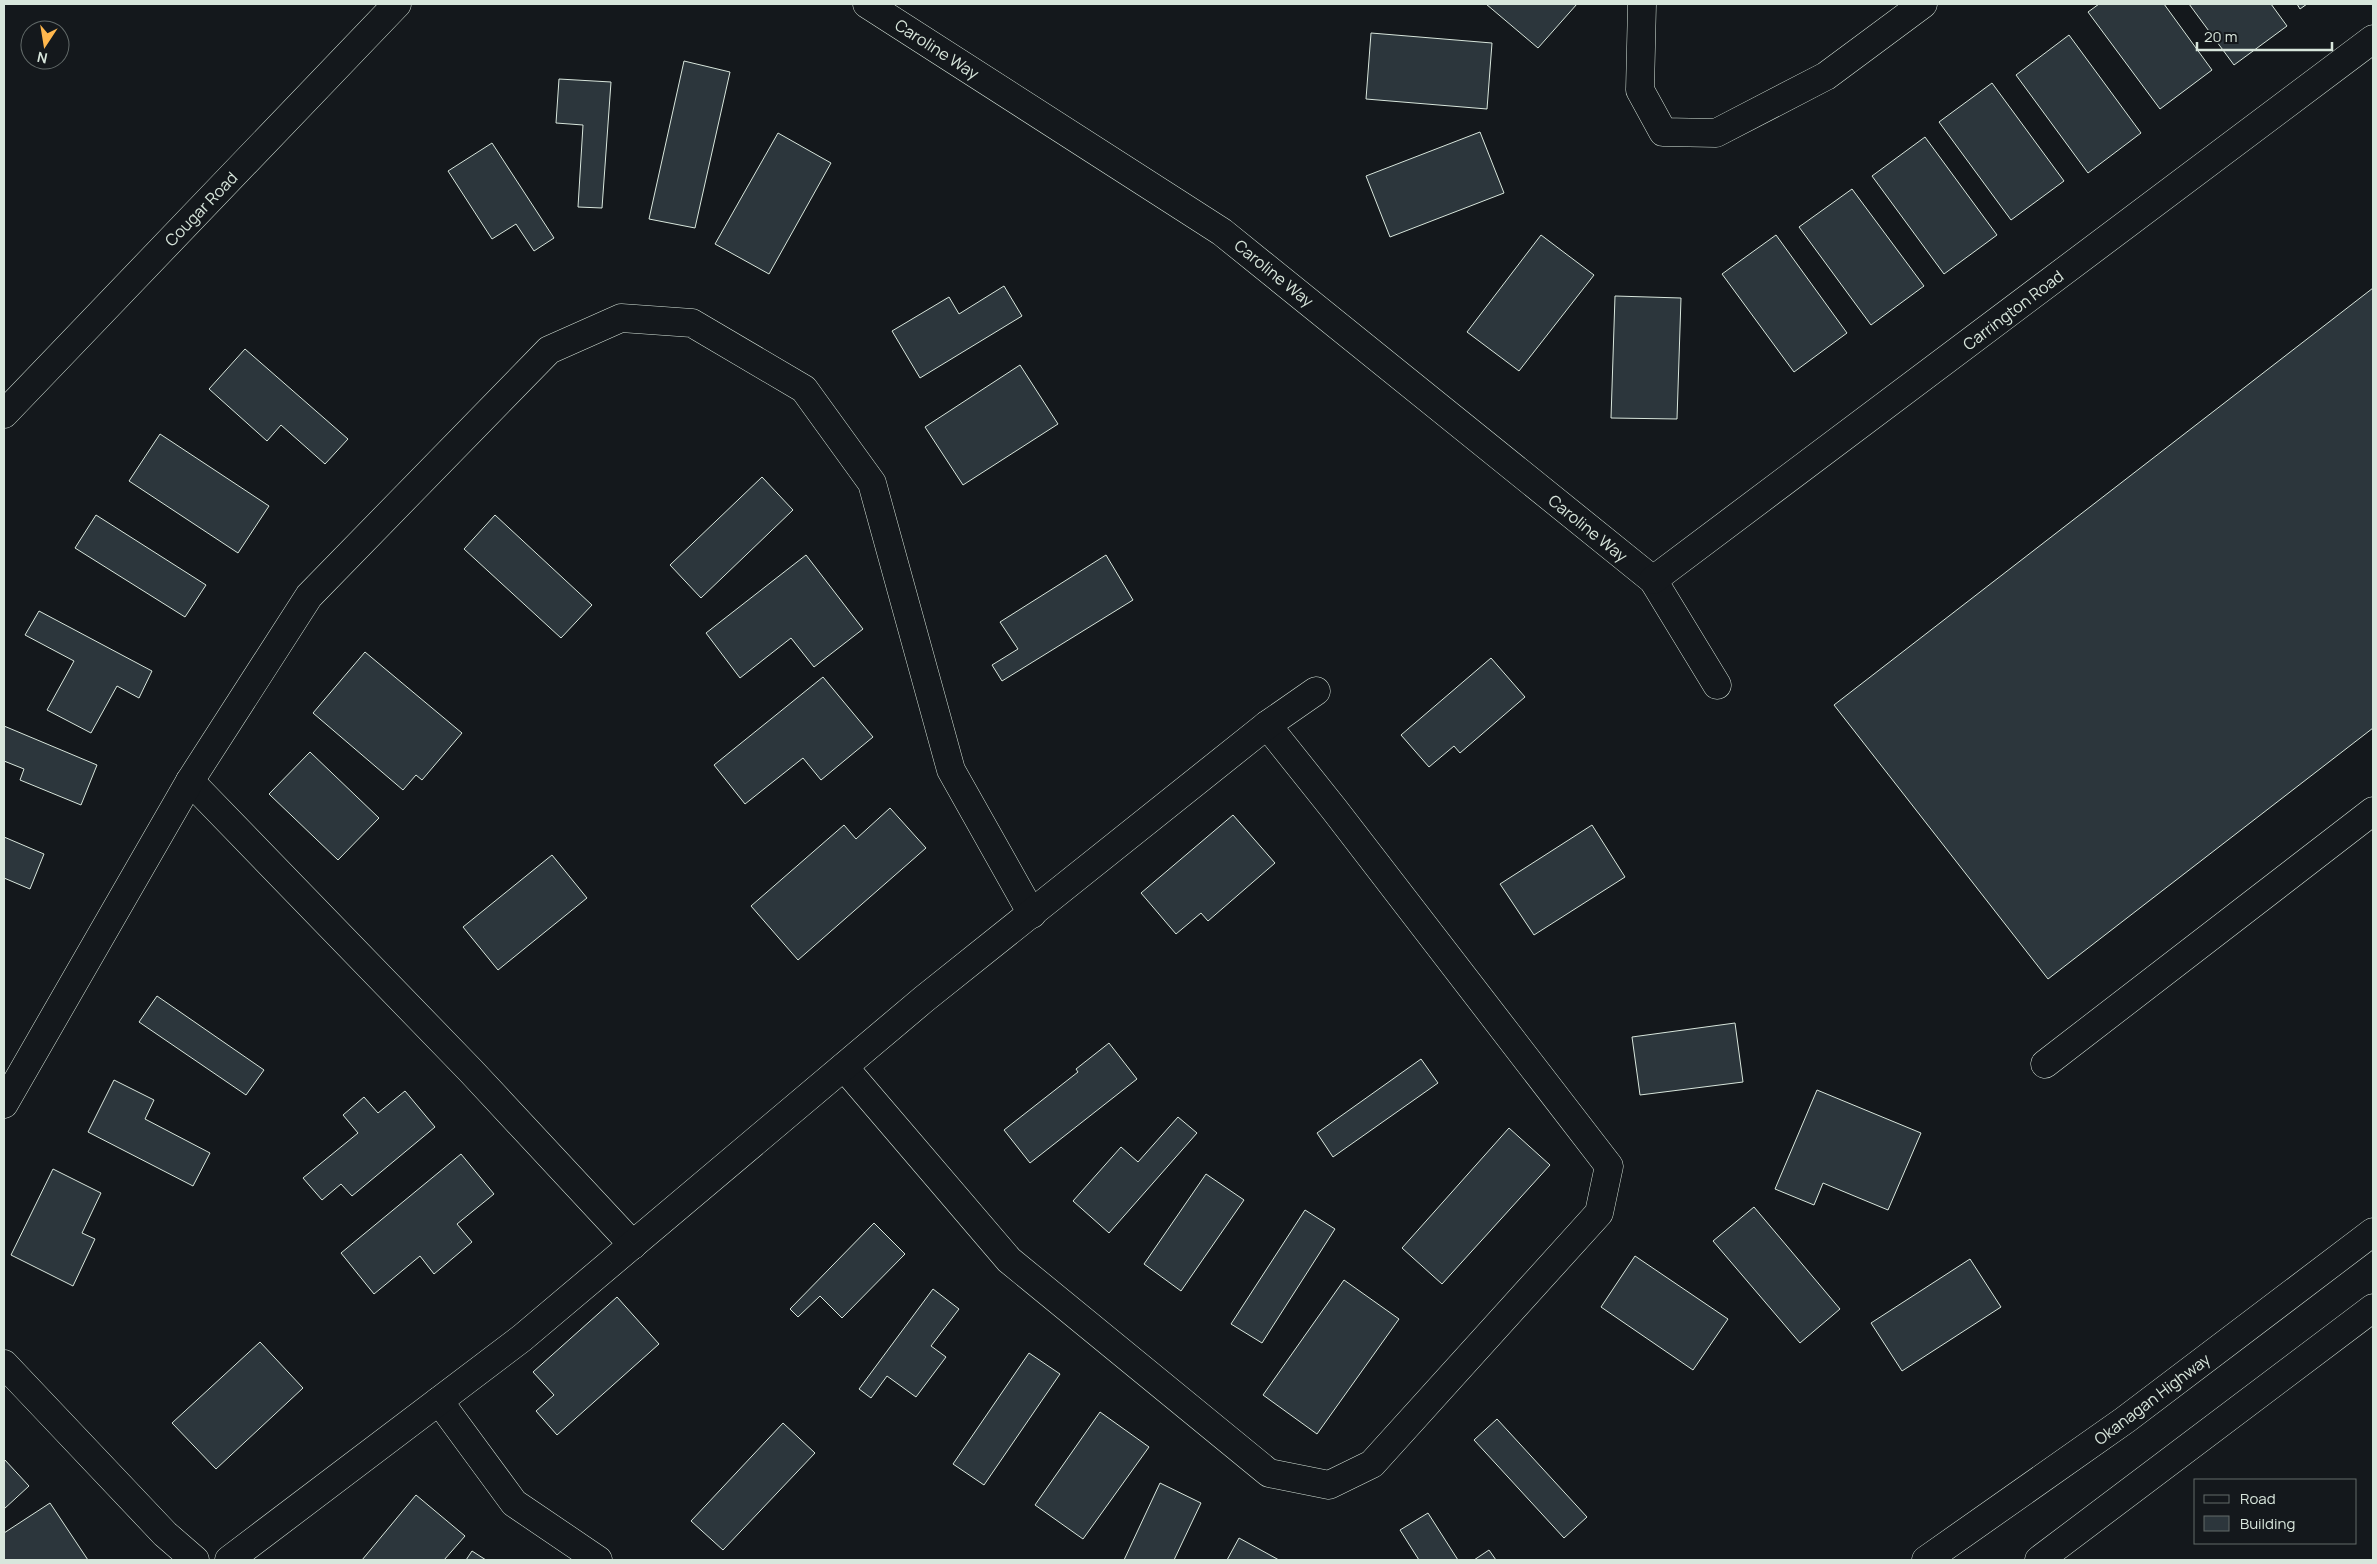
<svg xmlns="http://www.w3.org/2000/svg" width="2377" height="1564" viewBox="0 0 2377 1564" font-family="Manrope,sans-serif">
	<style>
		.building { fill: #2c363c; stroke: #d8e6dc }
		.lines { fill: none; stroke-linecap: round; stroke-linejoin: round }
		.minor-casing { stroke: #d8e6dc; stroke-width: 29 }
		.highway-casing { stroke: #d8e6dc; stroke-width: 29 }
		.minor { stroke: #14181c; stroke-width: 28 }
		.highway { stroke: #14181c; stroke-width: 28 }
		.labels { text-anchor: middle; stroke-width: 4; stroke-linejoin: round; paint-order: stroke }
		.street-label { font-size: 16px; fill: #d8e6dc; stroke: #14181c }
	</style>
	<rect width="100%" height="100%" fill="#14181c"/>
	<!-- building -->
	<g class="building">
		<path d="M 1486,4 L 1577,4 L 1538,48 Z"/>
		<path d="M 2099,4 L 2164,4 L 2212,70 L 2160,109 L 2088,12 Z"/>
		<path d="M 2189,4 L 2271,4 L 2287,26 L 2234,65 Z"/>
		<path d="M 2297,4 L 2307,4 L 2300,9 Z"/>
		<path d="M 1371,33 L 1492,43 L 1487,109 L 1366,99 Z"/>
		<path d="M 2069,35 L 2141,133 L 2088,173 L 2016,75 Z"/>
		<path d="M 684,61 L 730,72 L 695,228 L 649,219 Z"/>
		<path d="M 559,79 L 611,82 L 602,208 L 578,207 L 583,125 L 556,123 Z"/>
		<path d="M 1992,83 L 2064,181 L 2011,220 L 1939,122 Z"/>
		<path d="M 1480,132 L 1504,193 L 1390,237 L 1366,176 Z"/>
		<path d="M 778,133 L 831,163 L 769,274 L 715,244 Z"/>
		<path d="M 1925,137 L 1997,235 L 1944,274 L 1872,176 Z"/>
		<path d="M 492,143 L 554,238 L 534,251 L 516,224 L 492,239 L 448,171 Z"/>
		<path d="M 1852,189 L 1924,286 L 1871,325 L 1799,227 Z"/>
		<path d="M 1541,235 L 1594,275 L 1519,371 L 1467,332 Z"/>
		<path d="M 1776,235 L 1847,333 L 1794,372 L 1722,274 Z"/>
		<path d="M 1004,286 L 1022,316 L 920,378 L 892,331 L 949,297 L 959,314 Z"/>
		<path d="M 2373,288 L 2373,728 L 2048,979 L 1834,705 Z"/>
		<path d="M 1615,296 L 1681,298 L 1677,419 L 1611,418 Z"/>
		<path d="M 245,349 L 348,439 L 325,464 L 281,425 L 267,441 L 209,389 Z"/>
		<path d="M 1020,365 L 1058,424 L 963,485 L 925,427 Z"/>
		<path d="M 160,434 L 269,506 L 238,553 L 129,481 Z"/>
		<path d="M 762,477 L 793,510 L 701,598 L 670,565 Z"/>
		<path d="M 96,515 L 206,585 L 185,617 L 75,548 Z"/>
		<path d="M 495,515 L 592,605 L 561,638 L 464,549 Z"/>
		<path d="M 806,555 L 863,629 L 814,667 L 791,638 L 740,678 L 706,633 Z"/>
		<path d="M 1106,555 L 1133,600 L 1002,681 L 992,665 L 1018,649 L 1000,622 Z"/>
		<path d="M 39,611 L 152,671 L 139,698 L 117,686 L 91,733 L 47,710 L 74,661 L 25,635 Z"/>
		<path d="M 365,652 L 462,733 L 422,780 L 416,775 L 403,790 L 313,713 Z"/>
		<path d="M 1491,658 L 1525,697 L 1460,753 L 1454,746 L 1429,767 L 1401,735 Z"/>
		<path d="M 823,677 L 873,737 L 821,780 L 803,758 L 745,804 L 714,765 Z"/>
		<path d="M 4,726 L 97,765 L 81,805 L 20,780 L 24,769 L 4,761 Z"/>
		<path d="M 310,752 L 379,818 L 338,860 L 269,794 Z"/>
		<path d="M 890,808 L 926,848 L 798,960 L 751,906 L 844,825 L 856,839 Z"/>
		<path d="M 1233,815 L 1275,863 L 1208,921 L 1201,913 L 1176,934 L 1141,893 Z"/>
		<path d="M 1592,825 L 1625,877 L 1534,935 L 1500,884 Z"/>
		<path d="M 4,837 L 44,854 L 30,889 L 4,878 Z"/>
		<path d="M 552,855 L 587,898 L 498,970 L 463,927 Z"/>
		<path d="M 157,996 L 264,1070 L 246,1095 L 139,1022 Z"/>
		<path d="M 1735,1023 L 1743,1082 L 1640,1095 L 1632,1037 Z"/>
		<path d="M 1109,1043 L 1137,1079 L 1030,1163 L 1004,1130 L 1078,1072 L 1076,1069 Z"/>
		<path d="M 1421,1059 L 1438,1083 L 1333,1157 L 1317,1133 Z"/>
		<path d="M 114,1080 L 154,1100 L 145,1119 L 210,1153 L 193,1186 L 88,1132 Z"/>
		<path d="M 1817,1090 L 1921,1133 L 1888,1210 L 1823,1183 L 1814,1205 L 1775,1189 Z"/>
		<path d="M 405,1091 L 435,1127 L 352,1196 L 341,1184 L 322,1200 L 303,1178 L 358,1133 L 343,1115 L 364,1097 L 378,1113 Z"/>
		<path d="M 1178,1117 L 1197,1133 L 1109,1233 L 1073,1201 L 1121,1147 L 1138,1162 Z"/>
		<path d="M 1509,1128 L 1550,1165 L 1442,1284 L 1402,1248 Z"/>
		<path d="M 461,1154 L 494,1194 L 457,1224 L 472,1242 L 434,1274 L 420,1256 L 374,1294 L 341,1253 Z"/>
		<path d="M 53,1169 L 101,1193 L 82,1233 L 95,1239 L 73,1286 L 11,1255 Z"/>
		<path d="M 1206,1174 L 1244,1200 L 1181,1291 L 1144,1264 Z"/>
		<path d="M 1754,1207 L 1840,1309 L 1800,1343 L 1713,1241 Z"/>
		<path d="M 1305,1210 L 1335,1229 L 1262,1343 L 1231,1324 Z"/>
		<path d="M 874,1223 L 905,1254 L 842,1318 L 820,1296 L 798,1317 L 790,1309 Z"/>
		<path d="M 1635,1256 L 1728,1319 L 1693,1370 L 1601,1307 Z"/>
		<path d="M 1970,1259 L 2001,1307 L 1902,1371 L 1871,1323 Z"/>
		<path d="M 1344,1280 L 1399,1319 L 1317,1434 L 1263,1395 Z"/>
		<path d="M 933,1289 L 959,1309 L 931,1346 L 946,1357 L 916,1397 L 887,1376 L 871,1398 L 859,1389 Z"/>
		<path d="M 617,1297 L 659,1344 L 557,1435 L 536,1411 L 554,1395 L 533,1372 Z"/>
		<path d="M 260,1342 L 303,1388 L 216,1469 L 172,1423 Z"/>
		<path d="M 1029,1353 L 1060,1374 L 984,1485 L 953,1464 Z"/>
		<path d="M 1100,1412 L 1149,1447 L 1083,1539 L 1035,1505 Z"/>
		<path d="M 1497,1419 L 1587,1517 L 1564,1538 L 1474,1440 Z"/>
		<path d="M 783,1423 L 815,1453 L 723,1550 L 691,1521 Z"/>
		<path d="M 4,1459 L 29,1486 L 4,1509 Z"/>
		<path d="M 1160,1483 L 1201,1503 L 1174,1560 L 1124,1560 Z"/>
		<path d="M 416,1495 L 465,1536 L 444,1560 L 362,1560 Z"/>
		<path d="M 50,1503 L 88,1560 L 4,1560 L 4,1533 Z"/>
		<path d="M 1428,1513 L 1458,1560 L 1419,1560 L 1400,1530 Z"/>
		<path d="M 1239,1538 L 1279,1560 L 1227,1560 Z"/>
		<path d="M 1489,1550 L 1496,1560 L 1474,1560 Z"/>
		<path d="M 472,1551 L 486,1560 L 466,1560 Z"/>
	</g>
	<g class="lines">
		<!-- minor casing -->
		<g class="minor-casing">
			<g id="minor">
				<path d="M 867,4 L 1222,232 L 1653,580 L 1717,685"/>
				<path d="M 1642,4 L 1640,90 L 1663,132 L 1716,133 L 1826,76 L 1923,4"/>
				<path d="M 4,414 L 397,4"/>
				<path d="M 1653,580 L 2373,39"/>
				<path d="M 190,781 L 471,1071 L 633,1245"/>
				<path d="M 2045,1064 L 2373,811"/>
				<path d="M 844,1067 L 1009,1260 L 1269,1473 L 1329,1485 L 1372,1464 L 1599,1213 L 1609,1166 L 1334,809 L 1267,725"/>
				<path d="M 4,1104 L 190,781 L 309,596 L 549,350 L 621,318 L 692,323 L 804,389 L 872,483 L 951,770 L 1032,914"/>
				<path d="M 4,1364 L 165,1534 L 195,1560"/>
				<path d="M 439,1401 L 514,1503 L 598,1560"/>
				<path d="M 229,1560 L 522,1338 L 924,999 L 1267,725 L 1316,691"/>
			</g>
		</g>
		<!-- highway casing -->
		<g class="highway-casing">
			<g id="highway">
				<path d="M 1926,1560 L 2125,1420 L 2373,1232"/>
				<path d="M 2039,1560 L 2373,1308"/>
			</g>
		</g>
		<!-- minor -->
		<use href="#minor" class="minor"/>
		<!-- highway -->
		<use href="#highway" class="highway"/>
	</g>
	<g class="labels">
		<!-- street labels -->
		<g class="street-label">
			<text transform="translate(937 49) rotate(33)" y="6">Caroline Way</text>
			<text transform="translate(201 209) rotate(-46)" y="6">Cougar Road</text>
			<text transform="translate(1274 273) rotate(39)" y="6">Caroline Way</text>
			<text transform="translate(2013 310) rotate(-37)" y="6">Carrington Road</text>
			<text transform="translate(1588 528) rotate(39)" y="6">Caroline Way</text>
			<text transform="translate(2152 1399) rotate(-37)" y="6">Okanagan Highway</text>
		</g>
	</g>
	<!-- border -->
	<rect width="2377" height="1564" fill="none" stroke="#d8e6dc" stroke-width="10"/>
	<!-- legend -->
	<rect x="2194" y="1479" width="162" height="65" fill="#14181c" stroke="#626a69"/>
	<rect x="2204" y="1495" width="25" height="8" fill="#14181c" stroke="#626a69"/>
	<text x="2240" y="1504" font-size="15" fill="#d8e6dc">Road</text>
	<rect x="2204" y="1516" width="25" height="15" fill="#2c363c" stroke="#626a69"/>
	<text x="2240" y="1529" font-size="15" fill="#d8e6dc">Building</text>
	<!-- north arrow -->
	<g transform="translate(45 45) rotate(192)"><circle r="24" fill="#14181c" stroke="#626a69"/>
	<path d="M0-4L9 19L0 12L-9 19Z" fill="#ffb74d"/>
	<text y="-8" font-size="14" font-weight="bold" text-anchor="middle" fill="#d8e6dc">N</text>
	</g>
	<!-- scale -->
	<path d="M2197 42v8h135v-8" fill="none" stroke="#d8e6dc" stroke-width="2.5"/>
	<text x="2204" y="42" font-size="15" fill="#d8e6dc" stroke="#14181c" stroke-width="4" paint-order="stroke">20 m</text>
</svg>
